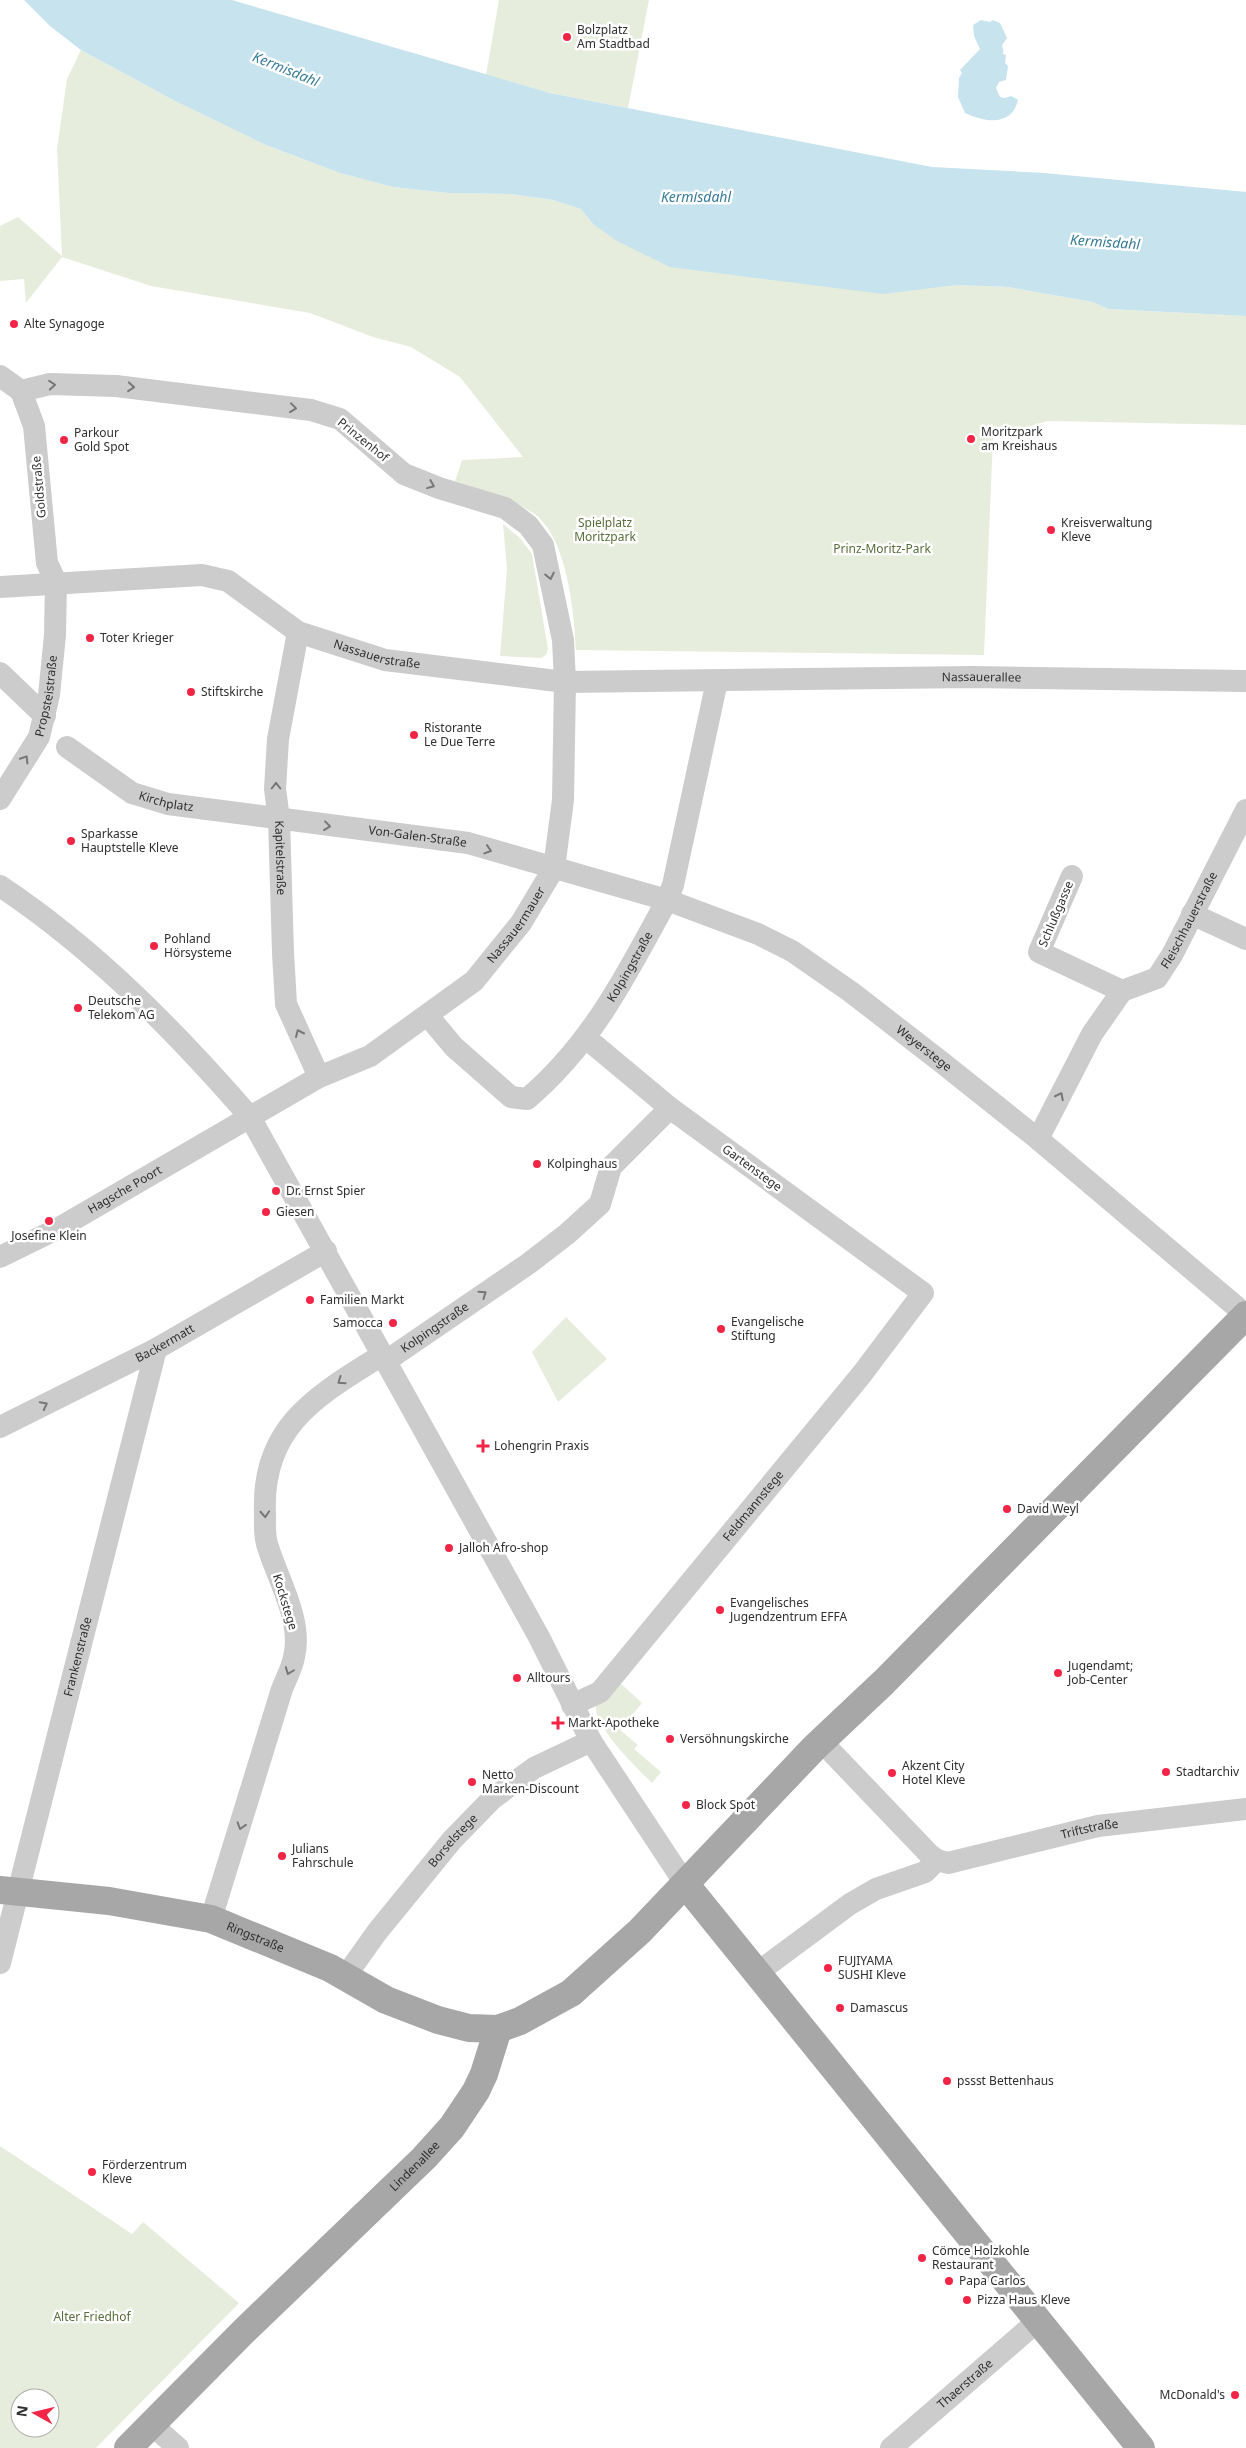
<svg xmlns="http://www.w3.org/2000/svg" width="1246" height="2448" viewBox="0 0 1246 2448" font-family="'Noto Sans',sans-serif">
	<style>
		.green { fill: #e7eddc; fill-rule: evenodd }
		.water { fill: #c6e3ee }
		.pier { fill: #fff }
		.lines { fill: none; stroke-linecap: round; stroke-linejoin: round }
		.minor { stroke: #ccc; stroke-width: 22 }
		.major { stroke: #a7a7a7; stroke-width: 28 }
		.oneway { stroke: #767676 }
		.poi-dot { fill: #f22547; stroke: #fff; stroke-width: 2 }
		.labels { text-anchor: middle; stroke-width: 5; stroke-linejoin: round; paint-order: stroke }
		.poi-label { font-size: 12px; fill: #2f2f2f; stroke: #fff; text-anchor: start }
		.street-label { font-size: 12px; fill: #2f2f2f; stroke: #fff }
		.park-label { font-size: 12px; fill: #576e39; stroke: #fff }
		.water-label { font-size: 14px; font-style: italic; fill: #367b97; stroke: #fff }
	</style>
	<rect width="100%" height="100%" fill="#fff"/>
	<!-- green -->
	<g class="green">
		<path d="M 499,0 L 649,0 L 628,108 L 550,93 L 486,75 Z"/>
		<path d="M 81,50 L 175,101 L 266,145 L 340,173 L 393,187 L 448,193 L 511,194 L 553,200 L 581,209 L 593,224 L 956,285 L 1008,287 L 1093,302 L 1108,309 L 1246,316 L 1246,425 L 1047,421 L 993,438 L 984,655 L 576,650 C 574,611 567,536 533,513 C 510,498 481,490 455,481 L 462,460 L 523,457 L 460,377 L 411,347 L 373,337 L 310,313 L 151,286 L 62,257 L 26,303 L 24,279 L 0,281 L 0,226 L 18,217 L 62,256 L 57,149 L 67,79 Z"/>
		<path d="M 503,524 L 520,538 L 532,554 L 548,649 L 546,655 L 541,658 L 500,656 L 507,569 Z"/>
		<path d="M 566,1317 L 607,1359 L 558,1402 L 532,1352 Z"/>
		<path d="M 618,1681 L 642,1703 L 620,1730 L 638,1745 L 634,1749 L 661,1772 L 652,1783 C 638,1769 593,1726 596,1706 Z"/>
		<path d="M 0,2146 L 132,2234 L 143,2222 L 239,2303 L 96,2448 L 0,2448 ZM 20,2398 L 50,2398 L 50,2428 L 20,2428 Z"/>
	</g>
	<!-- water -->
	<g class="water">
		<path d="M 24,0 L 232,0 L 550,93 L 932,167 L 1044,173 L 1246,192 L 1246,316 L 1108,309 L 1093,302 L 1008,287 L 956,285 L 883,294 L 670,267 L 617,241 L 593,224 L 581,209 L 553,200 L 511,194 L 448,193 L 393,187 L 340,173 L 266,145 L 175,101 L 81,50 L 50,26 Z"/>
		<path d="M 981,20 L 990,22 L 993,20 L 1000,23 L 1007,38 L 1002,45 L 1003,49 C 1014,58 1019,73 1019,87 C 1020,124 993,126 965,113 L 958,97 L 959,78 L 962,73 L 960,70 L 980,49 L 974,36 L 973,25 Z"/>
	</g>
	<!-- pier -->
	<path class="pier" d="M 1007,41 L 1005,48 L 1014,54 L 1019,63 L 1022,102 L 1011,96 L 1005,98 L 1000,97 L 996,88 L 999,82 L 1006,80 L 1008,66 L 1005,63 L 1006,55 L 1003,54 L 1004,44 Z"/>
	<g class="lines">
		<!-- minor -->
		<g class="minor">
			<path d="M 0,376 L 21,391"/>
			<path id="s1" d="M 0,587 L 202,575 L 228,581 L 298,632 L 385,660 L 565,682 L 973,677 L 1246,681"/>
			<path id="s2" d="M 298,632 L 278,739 L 275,789 L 279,819 L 283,953 L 286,1004 L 319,1077"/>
			<path d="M 0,673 L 45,716"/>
			<path id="s3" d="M 67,747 L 132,793 L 168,804 L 468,843 L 667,900 L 758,934 L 792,951 L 851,992 L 940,1061 L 1038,1139 L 1246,1315"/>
			<path id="s4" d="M 0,799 L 39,737 L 49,695 L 55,635 L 56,582 L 47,563 L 34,426 L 21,391"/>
			<path d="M 1072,876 L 1039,952 L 1122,991"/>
			<path d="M 0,886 C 96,950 175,1031 250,1117 L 539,1637 L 591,1741 L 686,1885"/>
			<path d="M 1192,914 L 1246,939"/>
			<path id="s5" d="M 428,1016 L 454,1047 L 511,1097 L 527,1099 C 592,1044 627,974 667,900 L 673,885 L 717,681"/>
			<path id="s6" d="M 1038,1139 L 1092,1034 L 1122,991 L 1157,978 L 1172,955 L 1246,810"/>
			<path id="s7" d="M 0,1257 L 59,1228 L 319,1077 L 370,1056 L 474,981 L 521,923 L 554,868 L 563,800 L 565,682 L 563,640 L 543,545 L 528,525 L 505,508 L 439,488 L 404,474 L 340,419 L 311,410 L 116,386 L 50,384 L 21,391"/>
			<path id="s8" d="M 386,1361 L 528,1264 L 567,1234 L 600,1204 L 611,1167 L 670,1108"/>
			<path id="s9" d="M 0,1427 L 156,1349 L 326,1251"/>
			<path id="s10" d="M 572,1705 L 600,1692 L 862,1374 L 923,1293 L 670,1108 L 586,1038"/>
			<path id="s11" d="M 822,1742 L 930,1855 L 937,1860 L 948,1863 L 1098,1826 L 1246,1809"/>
			<path d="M 211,1919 L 282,1689 C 286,1679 292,1668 294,1657 C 303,1621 278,1580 268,1547 C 264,1537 265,1524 265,1513 C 261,1426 318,1395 382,1355"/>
			<path id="s12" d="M 0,1963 L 156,1349"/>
			<path d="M 757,1973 L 850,1904 L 876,1889 L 925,1872 L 937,1860"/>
			<path id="s13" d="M 345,1977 L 377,1932 L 452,1840 L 492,1799 L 534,1768 L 591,1741"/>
			<path d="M 150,2423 L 178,2448"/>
			<path id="s14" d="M 891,2448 L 1039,2320"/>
		</g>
		<!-- major -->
		<g class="major">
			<path d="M 686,1885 L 1141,2448"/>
			<path id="s15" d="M 0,1890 L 109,1901 L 211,1919 L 330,1968 L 386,2000 L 438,2020 L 469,2028 L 498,2029 L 520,2021 L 571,1993 L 640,1931 L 815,1747 L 884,1682 L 1246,1315"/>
			<path id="s16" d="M 128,2448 L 243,2332 L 424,2158 L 452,2127 L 476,2091 L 484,2074 L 498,2029"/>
		</g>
	</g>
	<!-- one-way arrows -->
	<defs><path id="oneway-chevron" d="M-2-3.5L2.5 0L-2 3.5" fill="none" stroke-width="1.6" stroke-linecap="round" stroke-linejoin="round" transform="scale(1.25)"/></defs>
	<g class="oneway">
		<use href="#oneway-chevron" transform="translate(52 385) rotate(-5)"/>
		<use href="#oneway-chevron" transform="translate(131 387) rotate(5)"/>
		<use href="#oneway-chevron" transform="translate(293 408) rotate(7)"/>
		<use href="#oneway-chevron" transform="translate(431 485) rotate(22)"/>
		<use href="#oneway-chevron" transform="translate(550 576) rotate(78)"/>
		<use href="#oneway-chevron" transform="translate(25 759) rotate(-58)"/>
		<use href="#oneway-chevron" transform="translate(276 786) rotate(-90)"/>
		<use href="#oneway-chevron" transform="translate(327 826) rotate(7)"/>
		<use href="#oneway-chevron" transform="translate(488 850) rotate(18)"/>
		<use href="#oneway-chevron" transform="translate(299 1033) rotate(-114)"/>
		<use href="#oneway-chevron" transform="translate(1060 1096) rotate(-63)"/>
		<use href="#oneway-chevron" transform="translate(483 1294) rotate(-35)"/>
		<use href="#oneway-chevron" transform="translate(341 1381) rotate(145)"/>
		<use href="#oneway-chevron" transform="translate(44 1405) rotate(-27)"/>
		<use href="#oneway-chevron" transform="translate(265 1514) rotate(87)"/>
		<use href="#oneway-chevron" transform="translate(289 1671) rotate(111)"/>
		<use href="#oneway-chevron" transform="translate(241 1826) rotate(107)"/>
	</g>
	<!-- markers -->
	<g class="poi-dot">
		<circle cx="567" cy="37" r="5"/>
		<circle cx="14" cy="324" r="5"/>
		<circle cx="971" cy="439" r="5"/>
		<circle cx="64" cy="440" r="5"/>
		<circle cx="1051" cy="530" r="5"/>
		<circle cx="90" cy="638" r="5"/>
		<circle cx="191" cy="692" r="5"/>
		<circle cx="414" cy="735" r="5"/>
		<circle cx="71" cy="841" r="5"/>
		<circle cx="154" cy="946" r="5"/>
		<circle cx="78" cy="1008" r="5"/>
		<circle cx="537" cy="1164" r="5"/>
		<circle cx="276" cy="1191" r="5"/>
		<circle cx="266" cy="1212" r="5"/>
		<circle cx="49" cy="1221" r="5"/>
		<circle cx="310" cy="1300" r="5"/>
		<circle cx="393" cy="1323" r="5"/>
		<circle cx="721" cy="1329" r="5"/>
		<path d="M480.5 1438.5h5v5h5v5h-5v5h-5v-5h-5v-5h5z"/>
		<circle cx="1007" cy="1509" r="5"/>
		<circle cx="449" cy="1548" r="5"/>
		<circle cx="720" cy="1610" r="5"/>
		<circle cx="1058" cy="1673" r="5"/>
		<circle cx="517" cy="1678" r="5"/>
		<path d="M555.5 1715.5h5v5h5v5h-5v5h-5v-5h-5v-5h5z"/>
		<circle cx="670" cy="1739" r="5"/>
		<circle cx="1166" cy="1772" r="5"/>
		<circle cx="892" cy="1773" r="5"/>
		<circle cx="472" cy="1782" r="5"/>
		<circle cx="686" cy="1805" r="5"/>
		<circle cx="282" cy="1856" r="5"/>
		<circle cx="828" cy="1968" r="5"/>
		<circle cx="840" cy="2008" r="5"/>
		<circle cx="947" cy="2081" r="5"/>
		<circle cx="92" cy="2172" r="5"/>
		<circle cx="922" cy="2258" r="5"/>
		<circle cx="949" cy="2281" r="5"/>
		<circle cx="967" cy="2300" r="5"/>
		<circle cx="1235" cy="2395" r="5"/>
	</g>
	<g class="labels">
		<!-- poi labels -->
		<g class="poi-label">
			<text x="577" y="34">Bolzplatz<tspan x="577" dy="14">Am Stadtbad</tspan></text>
			<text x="24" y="328">Alte Synagoge</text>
			<text x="981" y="436">Moritzpark<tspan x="981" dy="14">am Kreishaus</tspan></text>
			<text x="74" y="437">Parkour<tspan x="74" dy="14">Gold Spot</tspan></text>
			<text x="1061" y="527">Kreisverwaltung<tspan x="1061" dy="14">Kleve</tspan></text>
			<text x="100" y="642">Toter Krieger</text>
			<text x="201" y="696">Stiftskirche</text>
			<text x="424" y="732">Ristorante<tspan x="424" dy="14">Le Due Terre</tspan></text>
			<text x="81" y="838">Sparkasse<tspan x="81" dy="14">Hauptstelle Kleve</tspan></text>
			<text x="164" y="943">Pohland<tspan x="164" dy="14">Hörsysteme</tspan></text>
			<text x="88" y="1005">Deutsche<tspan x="88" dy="14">Telekom AG</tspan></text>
			<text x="547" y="1168">Kolpinghaus</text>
			<text x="286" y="1195">Dr. Ernst Spier</text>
			<text x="276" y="1216">Giesen</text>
			<text x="49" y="1240" text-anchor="middle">Josefine Klein</text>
			<text x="320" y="1304">Familien Markt</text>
			<text x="731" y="1326">Evangelische<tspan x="731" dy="14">Stiftung</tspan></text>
			<text x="383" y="1327" text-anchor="end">Samocca</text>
			<text x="494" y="1450">Lohengrin Praxis</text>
			<text x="1017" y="1513">David Weyl</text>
			<text x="459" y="1552">Jalloh Afro-shop</text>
			<text x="730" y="1607">Evangelisches<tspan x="730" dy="14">Jugendzentrum EFFA</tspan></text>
			<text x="1068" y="1670">Jugendamt;<tspan x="1068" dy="14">Job-Center</tspan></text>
			<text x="527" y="1682">Alltours</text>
			<text x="568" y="1727">Markt-Apotheke</text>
			<text x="680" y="1743">Versöhnungskirche</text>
			<text x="902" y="1770">Akzent City<tspan x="902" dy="14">Hotel Kleve</tspan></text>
			<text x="1176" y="1776">Stadtarchiv</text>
			<text x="482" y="1779">Netto<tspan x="482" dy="14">Marken-Discount</tspan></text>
			<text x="696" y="1809">Block Spot</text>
			<text x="292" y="1853">Julians<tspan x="292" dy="14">Fahrschule</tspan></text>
			<text x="838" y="1965">FUJIYAMA<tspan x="838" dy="14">SUSHI Kleve</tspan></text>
			<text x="850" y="2012">Damascus</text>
			<text x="957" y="2085">pssst Bettenhaus</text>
			<text x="102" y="2169">Förderzentrum<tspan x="102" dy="14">Kleve</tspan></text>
			<text x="932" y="2255">Cömce Holzkohle<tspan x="932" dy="14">Restaurant</tspan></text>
			<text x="959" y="2285">Papa Carlos</text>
			<text x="977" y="2304">Pizza Haus Kleve</text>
			<text x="1225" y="2399" text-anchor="end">McDonald's</text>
		</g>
		<!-- street labels -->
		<g class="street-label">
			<text transform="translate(363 440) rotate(39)" y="4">Prinzenhof</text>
			<text transform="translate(39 487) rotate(-95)" y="4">Goldstraße</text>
			<text dy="4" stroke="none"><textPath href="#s1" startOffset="398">Nassauerstraße</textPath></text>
			<text dy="4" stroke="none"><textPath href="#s1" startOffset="1005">Nassauerallee</textPath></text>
			<text dy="4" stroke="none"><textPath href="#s4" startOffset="115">Propsteistraße</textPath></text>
			<text dy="4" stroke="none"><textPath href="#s3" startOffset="115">Kirchplatz</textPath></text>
			<text dy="4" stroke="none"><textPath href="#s3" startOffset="369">Von-Galen-Straße</textPath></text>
			<text dy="4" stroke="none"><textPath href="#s2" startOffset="228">Kapitelstraße</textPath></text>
			<text transform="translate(1056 914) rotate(-67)" y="4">Schlußgasse</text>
			<text dy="4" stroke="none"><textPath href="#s6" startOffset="274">Fleischhauerstraße</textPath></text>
			<text dy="4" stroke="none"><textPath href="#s7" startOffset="620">Nassauermauer</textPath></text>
			<text dy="4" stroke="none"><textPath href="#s5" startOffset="301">Kolpingstraße</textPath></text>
			<text dy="4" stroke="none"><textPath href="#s3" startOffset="926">Weyerstege</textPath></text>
			<text transform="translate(752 1168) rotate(36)" y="4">Gartenstege</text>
			<text dy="4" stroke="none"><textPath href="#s7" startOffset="142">Hagsche Poort</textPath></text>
			<text dy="4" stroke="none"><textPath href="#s8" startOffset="59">Kolpingstraße</textPath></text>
			<text dy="4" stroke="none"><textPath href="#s9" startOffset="185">Backermatt</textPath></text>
			<text dy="4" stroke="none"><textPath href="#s10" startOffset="272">Feldmannstege</textPath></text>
			<text transform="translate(285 1602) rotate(73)" y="4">Kockstege</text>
			<text dy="4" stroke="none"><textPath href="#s12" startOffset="316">Frankenstraße</textPath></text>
			<text dy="4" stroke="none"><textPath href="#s11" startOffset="322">Triftstraße</textPath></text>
			<text dy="4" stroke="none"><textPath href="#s13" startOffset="174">Borselstege</textPath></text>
			<text dy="4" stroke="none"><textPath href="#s15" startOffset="261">Ringstraße</textPath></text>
			<text dy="4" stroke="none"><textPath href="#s16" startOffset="402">Lindenallee</textPath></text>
			<text dy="4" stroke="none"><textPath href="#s14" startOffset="98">Thaerstraße</textPath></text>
		</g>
		<!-- park labels -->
		<g class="park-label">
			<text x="605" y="527">Spielplatz<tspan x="605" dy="14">Moritzpark</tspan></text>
			<text x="882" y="553">Prinz-Moritz-Park</text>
			<text x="92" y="2321">Alter Friedhof</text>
		</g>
		<!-- water labels -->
		<g class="water-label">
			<text transform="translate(286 69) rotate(22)" y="5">Kermisdahl</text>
			<text x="696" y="202">Kermisdahl</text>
			<text transform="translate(1105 242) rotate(4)" y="5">Kermisdahl</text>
		</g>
	</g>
	<!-- north arrow -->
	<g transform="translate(35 2413) rotate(278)"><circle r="24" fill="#ffffff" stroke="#acacac"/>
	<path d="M0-4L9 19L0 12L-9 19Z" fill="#f22547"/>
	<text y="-8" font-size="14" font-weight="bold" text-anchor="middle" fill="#2f2f2f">N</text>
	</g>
</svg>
